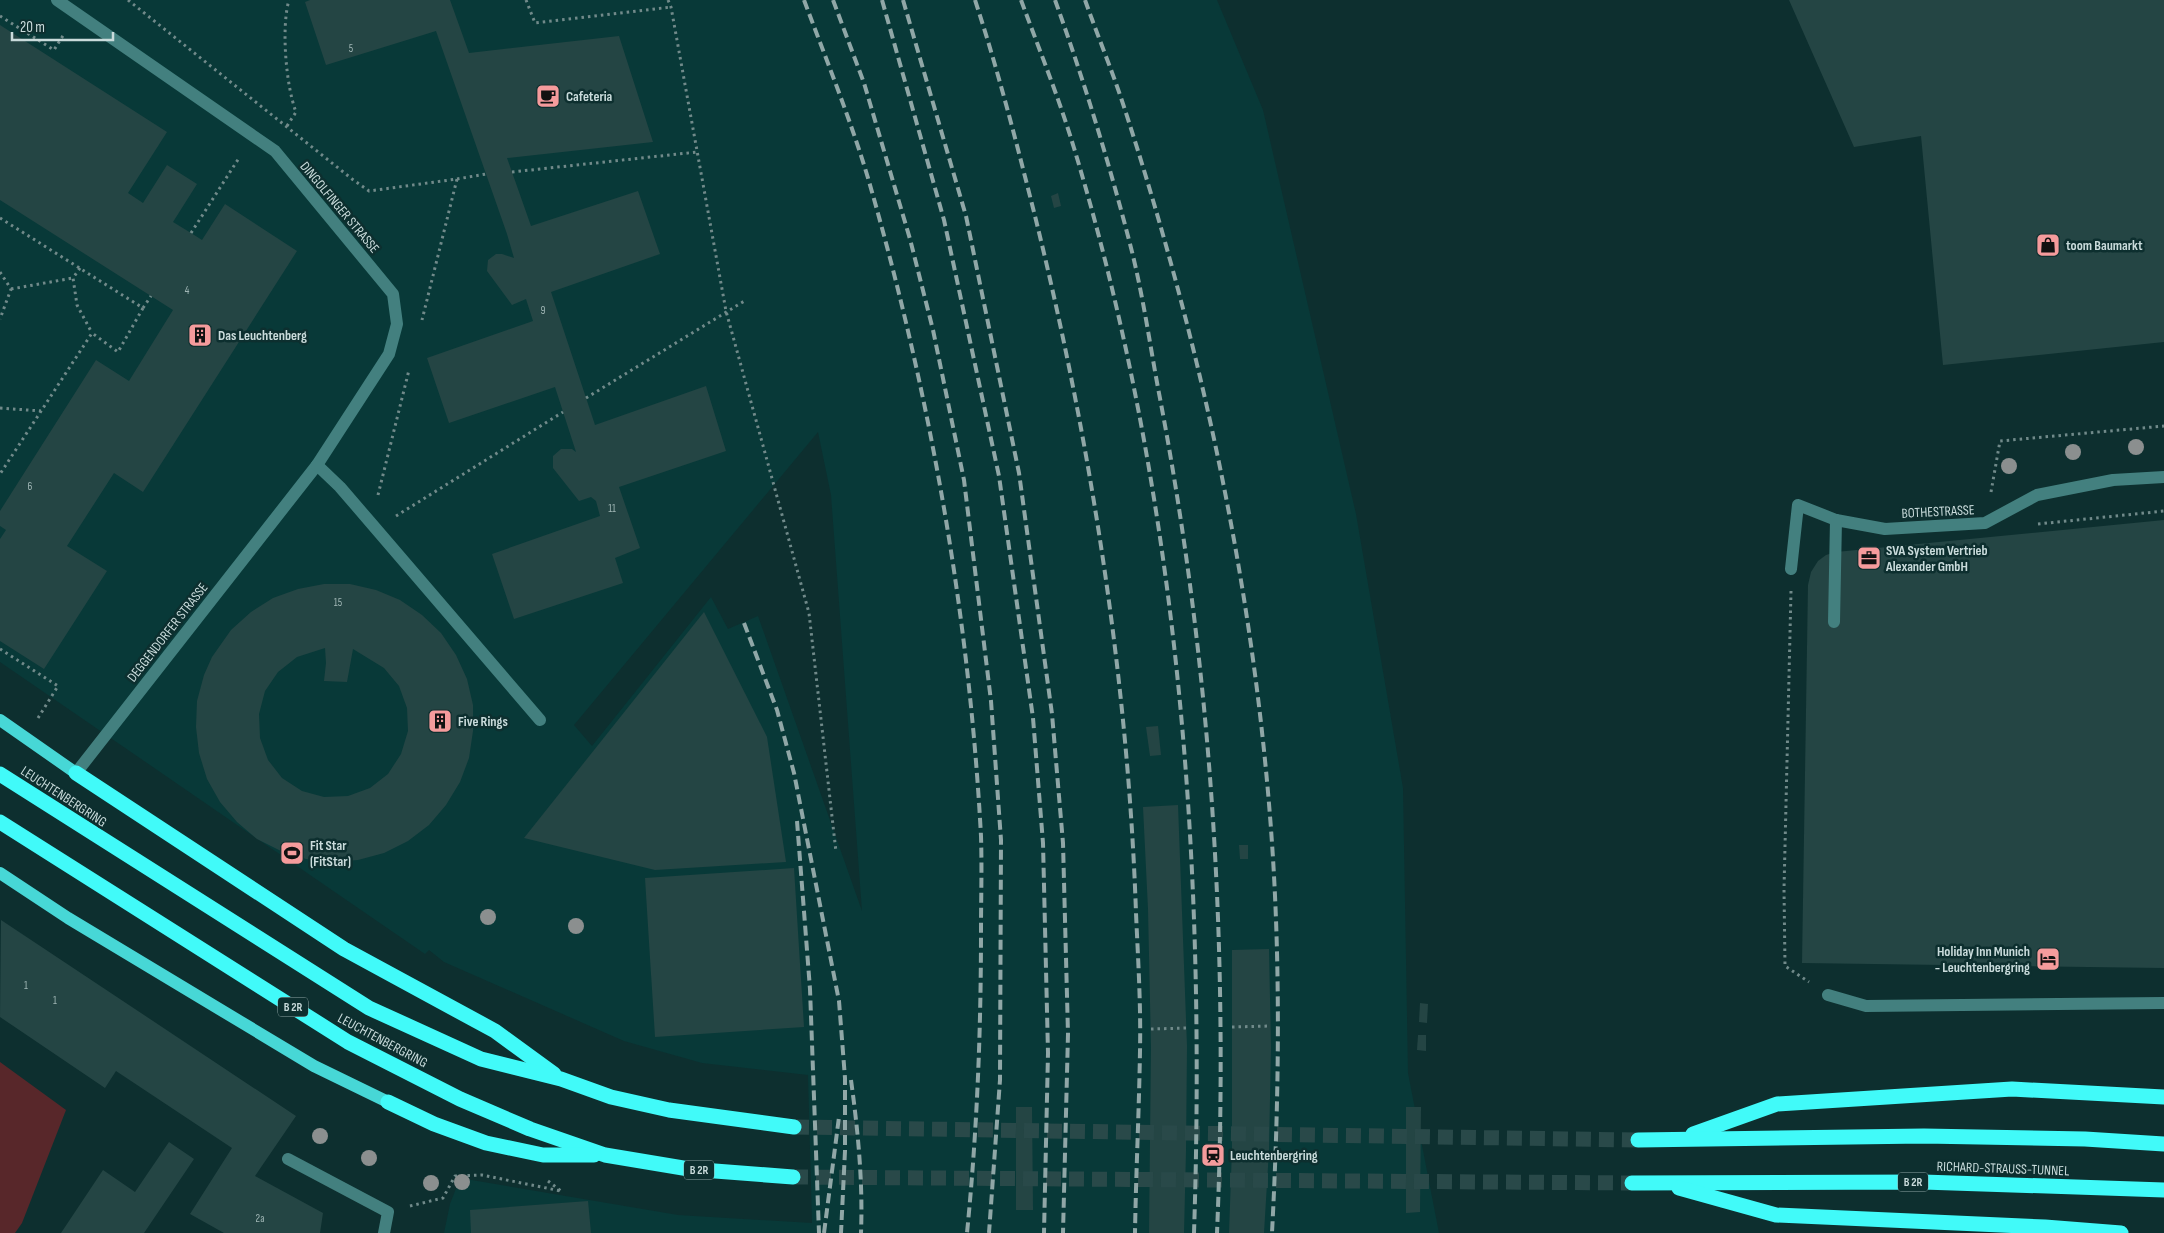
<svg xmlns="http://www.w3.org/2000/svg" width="2164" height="1233" viewBox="0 0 2164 1233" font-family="'Sofia Sans Condensed',sans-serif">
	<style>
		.built { fill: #083938; fill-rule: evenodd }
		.green { fill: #58272a }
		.building { fill: #244544; fill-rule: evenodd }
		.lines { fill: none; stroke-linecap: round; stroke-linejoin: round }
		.highway-tunnel { stroke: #294949; stroke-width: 15; stroke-dasharray: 15 8; stroke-linecap: butt }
		.path { stroke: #718a8a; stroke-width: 3; stroke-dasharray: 2.5 4; stroke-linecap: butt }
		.minor { stroke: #43807f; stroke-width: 12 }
		.major { stroke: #47d7d6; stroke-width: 12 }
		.highway { stroke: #41faf9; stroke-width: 15 }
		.rail { stroke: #90a7a7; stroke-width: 4; stroke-dasharray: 10 5; stroke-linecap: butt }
		.tree { fill: #8b8f8f }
		.labels { text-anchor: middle; stroke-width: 5; stroke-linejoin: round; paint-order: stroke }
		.number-label { font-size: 11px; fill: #a0b6b5 }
		.shield { fill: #0d2f2f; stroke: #91a7a7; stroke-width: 1 }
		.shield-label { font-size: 12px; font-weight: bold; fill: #c9dbdb }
		.poi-label { font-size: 14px; font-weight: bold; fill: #c9dbdb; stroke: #0d2f2f; text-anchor: start }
		.street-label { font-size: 14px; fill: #c9dbdb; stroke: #0d2f2f }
	</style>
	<rect width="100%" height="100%" fill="#0d2f2f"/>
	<!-- built -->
	<path class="built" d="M 0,0 L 1217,0 L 1263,110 L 1356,514 L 1403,788 L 1408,1073 L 1439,1233 L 444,1233 L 450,1204 L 460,1178 L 678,1215 L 812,1223 L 808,1075 L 702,1063 L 624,1041 L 444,962 L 429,950 L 425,954 L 0,662 ZM 818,432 L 831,495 L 862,911 L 758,616 L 728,629 L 711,597 L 592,746 L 574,725 Z"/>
	<!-- green -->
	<path class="green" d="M 0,1062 L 66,1110 L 22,1223 L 15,1233 L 0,1233 Z"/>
	<!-- building -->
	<g class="building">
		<path d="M 310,0 L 450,0 L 469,53 L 619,36 L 653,142 L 507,158 L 531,226 L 638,191 L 660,254 L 551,292 L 595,425 L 706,386 L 726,451 L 619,487 L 640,548 L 615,558 L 623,583 L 514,619 L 492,554 L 600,516 L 596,501 L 591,497 L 579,501 L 553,468 L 553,456 L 561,449 L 572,449 L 576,452 L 555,387 L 449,423 L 427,358 L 533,321 L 526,299 L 512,305 L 487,271 L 488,260 L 496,254 L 502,254 L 514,258 L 507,234 L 436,31 L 326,65 L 305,2 Z"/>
		<path d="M 1789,0 L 2164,0 L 2164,342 L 1943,365 L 1921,136 L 1854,147 Z"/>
		<path d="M 0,25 L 167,132 L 128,193 L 143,203 L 167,165 L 197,184 L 173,222 L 191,233 L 202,240 L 225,204 L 297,251 L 143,492 L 114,473 L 67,546 L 107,571 L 44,669 L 0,641 L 0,539 L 6,530 L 0,526 L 0,511 L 96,360 L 129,381 L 173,310 L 0,200 Z"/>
		<path d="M 1058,193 L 1061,206 L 1054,208 L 1051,196 Z"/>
		<path d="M 2164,520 L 2164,968 L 1802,963 L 1808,585 L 1811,572 L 1818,561 L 1826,555 L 1836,552 Z"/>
		<path d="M 324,584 L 350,584 L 376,590 L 400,600 L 422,615 L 441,633 L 456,655 L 467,679 L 473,705 L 473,731 L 469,758 L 460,782 L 446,805 L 429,825 L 408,841 L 384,853 L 358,860 L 332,862 L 306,859 L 281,851 L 257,839 L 237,822 L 220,802 L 207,779 L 199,753 L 196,727 L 197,701 L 204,675 L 212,657 L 231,630 L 251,612 L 273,598 L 298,589 ZM 325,648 L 326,663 L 324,681 L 347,682 L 353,649 L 384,668 L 399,686 L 407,708 L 408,731 L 401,754 L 388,774 L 370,788 L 348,796 L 324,797 L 302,791 L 282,778 L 268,760 L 260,738 L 259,714 L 265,691 L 278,672 L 297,657 Z"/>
		<path d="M 704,612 L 767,737 L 786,862 L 655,870 L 524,838 Z"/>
		<path d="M 1158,726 L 1161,755 L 1150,756 L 1146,727 Z"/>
		<path d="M 1178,805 L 1187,1046 L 1186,1151 L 1184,1233 L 1149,1233 L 1151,1047 L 1148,909 L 1143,807 Z"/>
		<path d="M 1239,845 L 1248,845 L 1248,859 L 1240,859 Z"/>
		<path d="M 794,868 L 804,1027 L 655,1037 L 645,878 Z"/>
		<path d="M 1,920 L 296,1116 L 255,1176 L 323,1213 L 320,1233 L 224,1233 L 190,1214 L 232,1148 L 116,1071 L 105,1088 L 0,1017 Z"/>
		<path d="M 1269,949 L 1271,1047 L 1269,1150 L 1264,1233 L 1229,1233 L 1232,1149 L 1232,950 Z"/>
		<path d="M 1420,1003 L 1428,1004 L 1427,1023 L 1419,1022 Z"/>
		<path d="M 1418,1035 L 1426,1035 L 1426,1051 L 1417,1050 Z"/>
		<path d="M 1016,1107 L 1032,1107 L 1033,1210 L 1016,1210 Z"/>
		<path d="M 1406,1107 L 1421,1107 L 1420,1212 L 1406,1213 Z"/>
		<path d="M 169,1142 L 194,1159 L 144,1233 L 61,1233 L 103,1170 L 135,1192 Z"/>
		<path d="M 588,1201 L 591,1233 L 471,1233 L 470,1210 Z"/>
	</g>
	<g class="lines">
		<!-- highway-tunnel -->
		<g class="highway-tunnel">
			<path d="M 794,1127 L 1638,1140"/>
			<path d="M 793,1177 L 1632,1183"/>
		</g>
		<!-- path -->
		<g class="path">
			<path d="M 128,0 L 352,179 L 369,191 L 457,179 L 422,320"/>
			<path d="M 526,0 L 535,23 L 671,7"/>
			<path d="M 668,0 L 671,7 L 726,311 L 809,613 L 836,852"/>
			<path d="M 0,16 L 54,50 L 64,34"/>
			<path d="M 287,126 L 296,112 C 286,86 281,27 289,0"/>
			<path d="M 512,172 L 697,152"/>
			<path d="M 457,179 L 486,174"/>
			<path d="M 0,218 L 143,308 L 118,352 L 92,333 L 0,474"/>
			<path d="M 191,233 L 239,158"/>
			<path d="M 80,268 L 73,278 L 77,305 L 92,333"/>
			<path d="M 0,272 L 11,289 L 0,319"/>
			<path d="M 11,289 L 73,278"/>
			<path d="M 143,308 L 151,296"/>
			<path d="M 586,398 L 746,300"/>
			<path d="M 0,408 L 41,411"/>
			<path d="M 1991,492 L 2000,441 L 2164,426"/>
			<path d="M 378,495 L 409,370"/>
			<path d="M 396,516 L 563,412"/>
			<path d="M 2038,524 L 2164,511"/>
			<path d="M 1791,591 L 1784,889 L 1785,966 L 1809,982"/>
			<path d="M 0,649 L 58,686 L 38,718"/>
			<path d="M 1232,1027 L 1270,1026"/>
			<path d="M 1151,1029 L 1187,1028"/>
			<path d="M 548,1181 L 561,1191"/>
			<path d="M 410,1206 L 443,1198 L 455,1176 L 482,1175 L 561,1191"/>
		</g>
		<!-- minor -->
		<g class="minor">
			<path d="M 57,0 L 275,151 L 393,294 L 397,324 L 389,354 L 317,465 L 76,773"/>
			<path d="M 317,465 L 340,487 L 371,523 L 540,720"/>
			<path d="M 1791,569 L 1798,505 L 1836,520 L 1885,529 L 1985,523 L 2037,495 L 2113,480 L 2164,477"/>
			<path d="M 1834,622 L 1836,520"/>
			<path d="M 1828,995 L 1866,1006 L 2164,1003"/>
			<path d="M 288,1159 L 388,1212 L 384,1233"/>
		</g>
		<!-- major -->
		<g class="major">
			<path d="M 0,720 L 76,773"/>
			<path d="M 0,873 L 68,918 L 314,1066 L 388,1102"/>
		</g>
		<!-- highway -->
		<g class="highway">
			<path d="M 76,773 L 344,949 L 495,1031 L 554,1074"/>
			<path d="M 0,774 L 369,1008 L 481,1059 L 561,1079 L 611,1097 L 669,1110 L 794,1127"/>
			<path d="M 0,822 L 348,1042 L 460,1099 L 530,1129 L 605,1155 L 689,1169 L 793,1177"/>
			<path d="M 388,1102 L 434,1124 L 486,1143 L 543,1155 L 594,1155"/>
			<path d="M 1693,1134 L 1777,1104 L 2012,1089 L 2164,1097"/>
			<path d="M 1638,1140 L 1924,1136 L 2085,1139 L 2164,1144"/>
			<path d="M 1632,1183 L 1923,1182 L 2164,1190"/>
			<path d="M 1679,1188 L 1776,1215 L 2045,1227 L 2121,1233"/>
		</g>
		<!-- rail -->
		<g class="rail">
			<path d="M 804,0 C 826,59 850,118 868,178 C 930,393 969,613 981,836 C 982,867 981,899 981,931 C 981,1032 977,1132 967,1233"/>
			<path d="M 833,0 L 864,83 L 910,239 L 933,330 L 964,480 L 991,701 L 1001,840 L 1000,1080 L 989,1233"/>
			<path d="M 882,0 L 944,220 L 999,476 L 1033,718 L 1043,843 L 1048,1053 L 1044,1233"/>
			<path d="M 903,0 L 966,216 L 1019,473 L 1052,714 L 1063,843 L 1068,1034 L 1063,1233"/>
			<path d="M 975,0 C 998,70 1016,141 1034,212 C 1090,438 1128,679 1136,913 C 1138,959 1141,1005 1140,1051 C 1139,1112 1136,1172 1135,1233"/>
			<path d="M 1021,0 C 1039,49 1059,98 1074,148 C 1180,499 1206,868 1194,1233"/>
			<path d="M 1055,0 C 1083,78 1108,159 1129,240 C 1142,289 1149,339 1158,388 C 1212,667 1229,949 1217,1233"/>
			<path d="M 1085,0 C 1098,37 1114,75 1126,113 C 1201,345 1253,586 1271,829 C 1281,964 1279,1098 1272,1233"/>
			<path d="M 744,623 L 777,710 L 794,773 L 839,1001 L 845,1078 L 845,1151 L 841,1233"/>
			<path d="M 797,821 L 810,989 L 819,1233"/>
			<path d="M 851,1080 C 858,1131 863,1182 861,1233"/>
			<path d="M 824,1233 L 839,1117"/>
		</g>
	</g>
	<!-- trees -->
	<g class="tree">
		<circle cx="2136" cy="447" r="8"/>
		<circle cx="2073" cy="452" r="8"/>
		<circle cx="2009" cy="466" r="8"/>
		<circle cx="488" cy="917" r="8"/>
		<circle cx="576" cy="926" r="8"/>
		<circle cx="320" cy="1136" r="8"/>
		<circle cx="369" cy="1158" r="8"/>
		<circle cx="462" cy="1182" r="8"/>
		<circle cx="431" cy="1183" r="8"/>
	</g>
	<!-- icons -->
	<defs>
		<g id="cafe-square" transform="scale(1.25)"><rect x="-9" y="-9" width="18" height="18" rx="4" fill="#f59b9c" stroke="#0d2f2f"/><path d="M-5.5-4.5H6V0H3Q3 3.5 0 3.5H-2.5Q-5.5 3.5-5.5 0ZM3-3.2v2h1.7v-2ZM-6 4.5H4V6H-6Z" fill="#111"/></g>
		<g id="shop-square" transform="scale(1.25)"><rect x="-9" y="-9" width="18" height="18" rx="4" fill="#f59b9c" stroke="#0d2f2f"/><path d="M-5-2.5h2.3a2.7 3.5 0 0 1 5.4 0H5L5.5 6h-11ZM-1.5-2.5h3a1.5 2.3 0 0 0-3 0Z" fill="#111"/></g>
		<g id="building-square" transform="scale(1.25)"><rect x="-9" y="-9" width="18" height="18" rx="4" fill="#f59b9c" stroke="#0d2f2f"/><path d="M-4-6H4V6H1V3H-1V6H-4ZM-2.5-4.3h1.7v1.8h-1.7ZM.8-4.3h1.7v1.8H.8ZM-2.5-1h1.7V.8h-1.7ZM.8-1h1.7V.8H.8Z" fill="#111"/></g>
		<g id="office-square" transform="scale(1.25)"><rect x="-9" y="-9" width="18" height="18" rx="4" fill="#f59b9c" stroke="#0d2f2f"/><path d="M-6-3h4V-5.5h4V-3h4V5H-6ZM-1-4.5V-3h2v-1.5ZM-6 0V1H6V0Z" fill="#111"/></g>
		<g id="stadium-square" transform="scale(1.25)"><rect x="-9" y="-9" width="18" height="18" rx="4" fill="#f59b9c" stroke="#0d2f2f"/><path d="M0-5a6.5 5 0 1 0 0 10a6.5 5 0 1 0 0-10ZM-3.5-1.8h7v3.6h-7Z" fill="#111"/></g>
		<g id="hotel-square" transform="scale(1.25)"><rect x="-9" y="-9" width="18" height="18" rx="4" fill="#f59b9c" stroke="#0d2f2f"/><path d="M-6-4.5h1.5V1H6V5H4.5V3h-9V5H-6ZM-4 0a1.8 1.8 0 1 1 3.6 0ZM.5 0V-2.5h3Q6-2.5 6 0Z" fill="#111"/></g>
		<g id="station-square" transform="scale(1.25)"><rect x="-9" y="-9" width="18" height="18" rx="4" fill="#f59b9c" stroke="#0d2f2f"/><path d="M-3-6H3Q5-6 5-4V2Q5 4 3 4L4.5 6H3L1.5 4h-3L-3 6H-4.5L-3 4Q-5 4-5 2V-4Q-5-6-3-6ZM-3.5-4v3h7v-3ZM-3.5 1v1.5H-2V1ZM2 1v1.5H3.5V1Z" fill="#111"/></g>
	</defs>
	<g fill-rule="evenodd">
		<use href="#cafe-square" x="548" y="96"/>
		<use href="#shop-square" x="2048" y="245"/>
		<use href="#building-square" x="200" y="335"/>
		<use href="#office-square" x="1869" y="558"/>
		<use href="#building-square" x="440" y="721"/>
		<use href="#stadium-square" x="292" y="853"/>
		<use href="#hotel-square" x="2048" y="959"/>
		<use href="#station-square" x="1213" y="1155"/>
	</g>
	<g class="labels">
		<!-- number labels -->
		<g class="number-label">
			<text x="351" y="52">5</text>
			<text x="187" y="294">4</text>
			<text x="543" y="314">9</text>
			<text x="30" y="490">6</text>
			<text x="612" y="512">11</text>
			<text x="338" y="606">15</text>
			<text x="26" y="989">1</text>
			<text x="55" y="1004">1</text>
			<text x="260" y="1222">2a</text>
		</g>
		<!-- shield labels -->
		<g class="shield">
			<rect x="278" y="997.5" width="30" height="19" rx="4"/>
			<rect x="684" y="1160.5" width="30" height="19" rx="4"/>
			<rect x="1898" y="1172.5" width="30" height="19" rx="4"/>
		</g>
		<g class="shield-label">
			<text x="293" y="1011">B 2R</text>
			<text x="699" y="1174">B 2R</text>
			<text x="1913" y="1186">B 2R</text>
		</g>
		<!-- poi labels -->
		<g class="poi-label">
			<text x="566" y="101">Cafeteria</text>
			<text x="2066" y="250">toom Baumarkt</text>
			<text x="218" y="340">Das Leuchtenberg</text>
			<text x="1886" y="555">SVA System Vertrieb<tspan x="1886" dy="16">Alexander GmbH</tspan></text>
			<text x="458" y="726">Five Rings</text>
			<text x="310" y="850">Fit Star<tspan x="310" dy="16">(FitStar)</tspan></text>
			<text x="2030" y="956" text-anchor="end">Holiday Inn Munich<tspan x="2030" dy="16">- Leuchtenbergring</tspan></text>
			<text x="1230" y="1160">Leuchtenbergring</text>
		</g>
		<!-- street labels -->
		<g class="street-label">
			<text transform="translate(340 207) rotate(50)" y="5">DINGOLFINGER STRASSE</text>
			<text transform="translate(1938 511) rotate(-3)" y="5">BOTHESTRASSE</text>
			<text transform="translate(167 632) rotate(-52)" y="5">DEGGENDORFER STRASSE</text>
			<text transform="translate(64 796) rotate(33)" y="5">LEUCHTENBERGRING</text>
			<text transform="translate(383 1040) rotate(28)" y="5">LEUCHTENBERGRING</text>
			<text transform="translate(2003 1168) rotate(2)" y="5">RICHARD-STRAUSS-TUNNEL</text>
		</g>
	</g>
	<!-- scale -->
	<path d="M12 32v8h101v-8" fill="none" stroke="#c9dbdb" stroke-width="2.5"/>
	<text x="20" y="32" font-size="15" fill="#c9dbdb" stroke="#0d2f2f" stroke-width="4" paint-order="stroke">20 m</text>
</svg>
